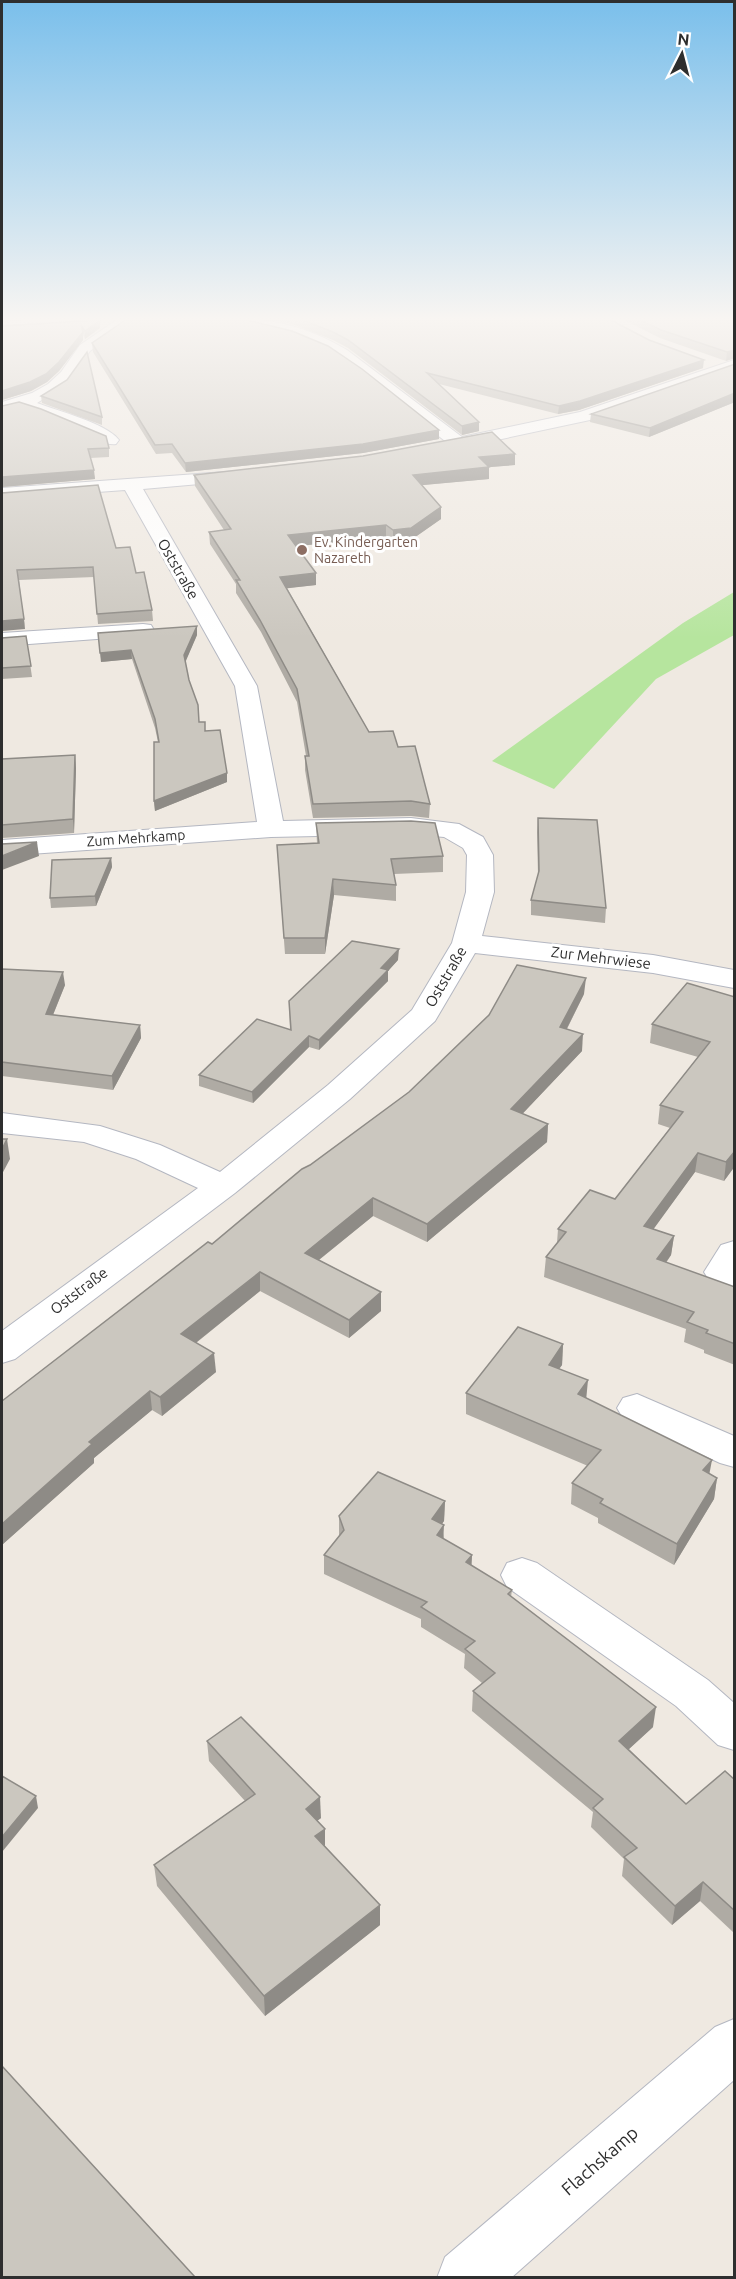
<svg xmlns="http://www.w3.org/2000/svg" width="736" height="2279" viewBox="0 0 736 2279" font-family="Ubuntu,sans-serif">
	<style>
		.green { fill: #b6e59e }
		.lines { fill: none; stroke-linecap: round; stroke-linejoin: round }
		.minor-casing { stroke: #b4b7c1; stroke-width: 2 }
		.minor { fill: #fff; fill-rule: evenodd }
		.wall { fill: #afaba4 }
		.shaded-wall { fill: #8e8b86 }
		.building { fill: #cbc7bf; stroke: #8e8b86; stroke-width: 1.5 }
		.education-dot { fill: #8d6e63; stroke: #fff; stroke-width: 2 }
		.labels { text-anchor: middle; stroke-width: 6; stroke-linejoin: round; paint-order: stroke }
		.far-education-label { font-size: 14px; fill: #785e54; stroke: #fff; text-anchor: start }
		.far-street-label { font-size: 14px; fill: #2e2e2e; stroke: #fff }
		.street-label { font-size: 15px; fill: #2e2e2e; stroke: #fff }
		.near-street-label { font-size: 18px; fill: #2e2e2e; stroke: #fff }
	</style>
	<rect width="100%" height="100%" fill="#efe9e1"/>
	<!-- green -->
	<path class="green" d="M 734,592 L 734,635 L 656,679 L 554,789 L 492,761 L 683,623 Z"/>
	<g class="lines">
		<!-- minor casing -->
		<g class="minor-casing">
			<g id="minor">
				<path d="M 118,319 L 135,319 L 90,351 L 66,385 L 37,403 C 58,411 106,423 119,440 L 116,444 C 100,448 42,409 20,408 C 15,407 7,411 2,412 L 2,402 L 32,393 L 48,384 L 61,372 L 80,345 Z"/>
				<path d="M 231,319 C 277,319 307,327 347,350 L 462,437 L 580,412 L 734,360 L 734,370 L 590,420 L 450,450 L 444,449 L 441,445 L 445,441 L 337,356 L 287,334 L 233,322 Z"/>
				<path d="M 239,471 L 245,472 L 248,476 L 245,480 L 143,489 L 257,686 L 283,821 L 411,818 L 459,824 L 483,837 L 493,855 L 494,892 L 482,936 L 653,955 L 734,970 L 734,988 L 653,973 L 475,953 L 435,1021 L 350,1099 L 235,1193 L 15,1359 L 2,1363 L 2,1331 L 198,1188 L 136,1159 L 84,1142 L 2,1133 L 2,1113 L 100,1126 L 160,1145 L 220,1172 L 328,1085 L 412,1010 L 452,943 L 466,892 L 467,855 L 463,848 L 444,837 L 411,834 L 271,837 L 2,856 L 2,840 L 257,822 L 235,686 L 125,490 L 2,499 L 2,488 Z"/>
				<path d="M 143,624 L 151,625 L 154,630 L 151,635 L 2,646 L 2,633 Z"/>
				<path d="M 734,1241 L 734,1289 L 709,1280 L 704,1272 L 721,1245 Z"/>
				<path d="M 637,1394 L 734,1436 L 734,1467 L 720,1463 L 623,1418 L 617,1408 L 623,1398 Z"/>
				<path d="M 522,1558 L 537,1563 L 708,1680 L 734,1703 L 734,1750 L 718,1745 L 676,1706 L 507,1587 L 501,1575 L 507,1563 Z"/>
				<path d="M 734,2019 L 734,2080 L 511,2278 L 437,2278 L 445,2257 L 715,2027 Z"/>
			</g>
		</g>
		<!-- minor -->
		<use href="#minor" class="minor"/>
	</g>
	<!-- wall -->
	<g class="wall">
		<path d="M 267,319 L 609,319 L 703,368 L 579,410 L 558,414 L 439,384 L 479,431 L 462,435 L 348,348 L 333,340 L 292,324 Z"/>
		<path d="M 622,319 L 735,319 L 735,358 L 726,361 L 660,338 Z"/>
		<path d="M 2,326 L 100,328 L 85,339 L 83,335 L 83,340 L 59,371 L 47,382 L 31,391 L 2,400 Z"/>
		<path d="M 92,343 L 439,430 L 439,439 L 363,453 L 186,472 L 172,453 L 156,454 L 93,352 Z"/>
		<path d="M 735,364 L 735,402 L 649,437 L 590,422 L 591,414 Z"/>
		<path d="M 41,396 L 102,417 L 102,425 L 42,403 Z"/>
		<path d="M 2,406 L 109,448 L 109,457 L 90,458 L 95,479 L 2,487 L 2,489 Z"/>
		<path d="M 515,454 L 515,465 L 489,467 L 489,479 L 422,485 L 441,519 L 411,540 L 393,542 L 386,537 L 296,546 L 316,585 L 287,588 L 369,732 L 398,747 L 430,804 L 429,818 L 411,816 L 313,818 L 305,770 L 305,756 L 306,756 L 297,702 L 261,632 L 236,593 L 236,584 L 210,544 L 209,532 L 224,530 L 195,486 L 194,475 Z"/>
		<path d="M 2,493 L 116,548 L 136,573 L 152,610 L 153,621 L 98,624 L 94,577 L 19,580 L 25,629 Z"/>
		<path d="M 197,626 L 197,635 L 185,662 L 199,722 L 205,731 L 227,782 L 155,811 L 154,801 L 158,742 L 155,728 L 132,659 L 101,662 Z"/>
		<path d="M 26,636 L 32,677 L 2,679 L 2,638 Z"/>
		<path d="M 75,755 L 76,768 L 74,833 L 2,838 L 2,759 Z"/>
		<path d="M 538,818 L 606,908 L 605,923 L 531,915 L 531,900 L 538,875 L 537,832 Z"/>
		<path d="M 316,823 L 443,856 L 443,872 L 394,874 L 396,885 L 396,901 L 334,895 L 325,954 L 285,954 L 277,845 L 317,843 Z"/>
		<path d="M 111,858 L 112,867 L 96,906 L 51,908 L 50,898 Z"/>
		<path d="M 398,960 L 388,971 L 388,981 L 319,1050 L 309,1047 L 253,1103 L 199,1086 L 199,1075 L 290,1030 L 289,1001 Z"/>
		<path d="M 2,969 L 65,985 L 53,1015 L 140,1025 L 141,1038 L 113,1090 L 2,1076 Z"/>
		<path d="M 584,994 L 567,1029 L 582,1051 L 522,1114 L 548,1124 L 547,1142 L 427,1242 L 373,1216 L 319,1260 L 381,1292 L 381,1311 L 349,1338 L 260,1291 L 196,1343 L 216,1372 L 162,1416 L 152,1410 L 94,1458 L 94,1463 L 3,1544 L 2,1544 L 2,1401 L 212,1244 L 310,1165 Z"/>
		<path d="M 735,997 L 735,1166 L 724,1181 L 695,1172 L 653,1229 L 674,1236 L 671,1255 L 666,1263 L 735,1287 L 735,1365 L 704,1353 L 704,1350 L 684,1342 L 686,1329 L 544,1277 L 546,1257 L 557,1243 L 558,1229 L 615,1199 L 670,1128 L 658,1124 L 660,1105 L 698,1057 L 650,1043 L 652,1024 Z"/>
		<path d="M 563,1344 L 562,1365 L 559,1369 L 586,1398 L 717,1478 L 714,1499 L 674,1565 L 598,1523 L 598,1518 L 571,1504 L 572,1483 L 588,1466 L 466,1414 L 466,1393 Z"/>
		<path d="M 445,1501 L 444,1521 L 442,1524 L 444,1539 L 472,1555 L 471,1566 L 512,1590 L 511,1597 L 653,1727 L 629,1749 L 686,1804 L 735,1780 L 735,1932 L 734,1933 L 700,1901 L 672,1925 L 622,1876 L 624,1859 L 591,1827 L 593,1812 L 472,1711 L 473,1691 L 482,1683 L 464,1668 L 465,1654 L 421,1627 L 421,1619 L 324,1574 L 324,1555 L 339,1536 L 339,1516 Z"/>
		<path d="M 207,1741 L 321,1818 L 317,1821 L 325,1846 L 380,1925 L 265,2016 L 157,1886 L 154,1865 L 245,1801 L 209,1761 Z"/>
	</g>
	<!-- shaded-wall -->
	<g class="shaded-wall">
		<path d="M 2,319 L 35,319 L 2,322 L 2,323 Z"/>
		<path d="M 100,320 L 100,328 L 85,339 L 85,331 Z"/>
		<path d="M 83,332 L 83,340 L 59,371 L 47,382 L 31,391 L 2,400 L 2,391 Z"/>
		<path d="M 735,350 L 735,358 L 726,361 L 727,352 Z"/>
		<path d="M 704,360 L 703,368 L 579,410 L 558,414 L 559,406 Z"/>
		<path d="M 735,393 L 735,402 L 649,437 L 650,428 Z"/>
		<path d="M 479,422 L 479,431 L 462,435 L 462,426 Z"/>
		<path d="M 439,430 L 439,439 L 363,453 L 186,472 L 185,463 Z"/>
		<path d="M 515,454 L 515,465 L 478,468 L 479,457 Z"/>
		<path d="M 489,467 L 489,479 L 413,486 L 413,475 Z"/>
		<path d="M 94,470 L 95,479 L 2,487 L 2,489 L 2,477 Z"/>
		<path d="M 441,507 L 441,519 L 411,540 L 393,542 L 393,530 Z"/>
		<path d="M 386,525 L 386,537 L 289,547 L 288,535 Z"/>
		<path d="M 316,573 L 316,585 L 281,589 L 280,577 Z"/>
		<path d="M 24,619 L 25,629 L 2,631 L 2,621 Z"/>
		<path d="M 197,626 L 197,635 L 185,663 L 184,655 Z"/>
		<path d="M 131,650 L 132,659 L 101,662 L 100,653 Z"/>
		<path d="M 75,755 L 76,768 L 74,833 L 73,819 Z"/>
		<path d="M 227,773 L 227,782 L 155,811 L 154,801 Z"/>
		<path d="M 37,842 L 39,856 L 2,870 L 2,856 Z"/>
		<path d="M 111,858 L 112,867 L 96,906 L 95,896 Z"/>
		<path d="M 333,879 L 334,895 L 325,954 L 325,938 Z"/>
		<path d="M 399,949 L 398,960 L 388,971 L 388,981 L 319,1050 L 319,1040 L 381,968 Z"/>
		<path d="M 63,972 L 65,985 L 48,1027 L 46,1014 Z"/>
		<path d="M 586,978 L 584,994 L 559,1044 L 560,1027 Z"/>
		<path d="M 140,1025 L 141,1038 L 113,1090 L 112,1076 Z"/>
		<path d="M 583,1034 L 582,1051 L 510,1127 L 511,1109 Z"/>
		<path d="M 309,1036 L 309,1047 L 253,1103 L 252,1092 Z"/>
		<path d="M 548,1124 L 547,1142 L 427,1242 L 427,1224 Z"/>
		<path d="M 7,1139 L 10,1159 L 2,1174 L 2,1149 Z"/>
		<path d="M 735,1151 L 735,1166 L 724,1181 L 726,1162 Z"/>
		<path d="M 698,1153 L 695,1172 L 642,1245 L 644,1226 Z"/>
		<path d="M 373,1198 L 373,1216 L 305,1271 L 305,1253 Z"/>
		<path d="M 674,1236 L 671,1255 L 654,1279 L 657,1259 Z"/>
		<path d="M 260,1272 L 260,1291 L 183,1353 L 181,1334 Z"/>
		<path d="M 381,1292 L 381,1311 L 349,1338 L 349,1320 Z"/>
		<path d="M 563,1344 L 562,1365 L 547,1385 L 549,1365 Z"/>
		<path d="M 214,1353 L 216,1372 L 162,1416 L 160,1397 Z"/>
		<path d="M 588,1380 L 586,1401 L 578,1394 Z"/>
		<path d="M 150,1391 L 152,1410 L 94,1458 L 94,1463 L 3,1544 L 2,1536 L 2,1524 L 89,1442 Z"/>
		<path d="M 712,1460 L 708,1481 L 703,1470 Z"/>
		<path d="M 717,1478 L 714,1499 L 674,1565 L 677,1544 Z"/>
		<path d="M 445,1501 L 444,1521 L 431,1538 L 432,1519 Z"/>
		<path d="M 444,1525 L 443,1544 L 437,1535 Z"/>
		<path d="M 472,1555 L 471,1575 L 466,1562 Z"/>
		<path d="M 656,1707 L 653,1727 L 617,1760 L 619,1741 Z"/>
		<path d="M 36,1796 L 38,1808 L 2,1852 L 2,1837 Z"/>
		<path d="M 320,1797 L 321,1818 L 306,1829 L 306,1809 Z"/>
		<path d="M 325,1829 L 325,1849 L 315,1836 Z"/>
		<path d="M 703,1882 L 700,1901 L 672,1925 L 675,1906 Z"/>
		<path d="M 380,1905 L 380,1925 L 265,2016 L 264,1996 Z"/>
	</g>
	<!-- building -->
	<g class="building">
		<path d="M 127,319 L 243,319 L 292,331 L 328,346 L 362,369 L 439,430 L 363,444 L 185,463 L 172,444 L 155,445 L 92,343 Z"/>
		<path d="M 300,319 L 609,319 L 649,340 L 704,360 L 580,401 L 559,406 L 427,373 L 479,422 L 462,426 L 348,340 L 333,332 Z"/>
		<path d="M 638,319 L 735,319 L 735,350 L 727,352 L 661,330 Z"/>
		<path d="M 100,320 L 85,331 L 81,325 L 83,332 L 59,362 L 46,374 L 30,382 L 2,391 L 2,326 Z"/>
		<path d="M 87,352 L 102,417 L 41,396 L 67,380 Z"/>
		<path d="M 735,364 L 735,393 L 650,428 L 591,414 Z"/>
		<path d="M 19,402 L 41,409 L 106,436 L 109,448 L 88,449 L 94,470 L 2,477 L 2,406 Z"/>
		<path d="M 492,432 L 515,454 L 479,457 L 489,467 L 413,475 L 441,507 L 411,528 L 393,530 L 386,525 L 288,535 L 316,573 L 280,577 L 369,732 L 393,731 L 398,747 L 415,746 L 430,804 L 411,801 L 313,804 L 305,756 L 309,756 L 297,689 L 260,620 L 236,580 L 240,580 L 209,532 L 231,529 L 194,475 L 363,456 Z"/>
		<path d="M 98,485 L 116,548 L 130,547 L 136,573 L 144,572 L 152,610 L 97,614 L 93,567 L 17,570 L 24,619 L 2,621 L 2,493 Z"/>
		<path d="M 197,626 L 184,655 L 189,680 L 198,705 L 199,722 L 205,722 L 205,731 L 220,730 L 227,773 L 154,801 L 154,742 L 159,742 L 155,719 L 131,650 L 100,653 L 98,633 Z"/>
		<path d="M 26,636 L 31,666 L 2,668 L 2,638 Z"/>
		<path d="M 75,755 L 73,819 L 2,825 L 2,759 Z"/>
		<path d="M 538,818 L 597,820 L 606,908 L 531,900 L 539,871 Z"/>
		<path d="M 411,821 L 435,823 L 443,856 L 391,859 L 396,885 L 333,879 L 325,938 L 284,938 L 277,845 L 319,843 L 316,823 Z"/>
		<path d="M 37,842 L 2,856 L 2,844 Z"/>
		<path d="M 111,858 L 95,896 L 50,898 L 52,860 Z"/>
		<path d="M 352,941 L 399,949 L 381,968 L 388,970 L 319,1040 L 309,1036 L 252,1092 L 199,1075 L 257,1019 L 291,1030 L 289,1001 Z"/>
		<path d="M 517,965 L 586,978 L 560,1027 L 583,1034 L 511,1109 L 548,1124 L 427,1224 L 373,1198 L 305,1253 L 381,1292 L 349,1320 L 260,1272 L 181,1334 L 214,1353 L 160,1397 L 150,1391 L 89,1442 L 92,1444 L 2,1524 L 2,1401 L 208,1242 L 212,1244 L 302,1169 L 310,1165 L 409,1092 L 489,1015 Z"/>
		<path d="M 2,969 L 63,972 L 46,1014 L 140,1025 L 112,1076 L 2,1062 Z"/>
		<path d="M 687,983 L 735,997 L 735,1151 L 726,1162 L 698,1153 L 644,1226 L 674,1236 L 657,1259 L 735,1287 L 735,1344 L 706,1333 L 708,1330 L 687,1322 L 694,1312 L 546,1257 L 566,1232 L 558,1229 L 590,1190 L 615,1199 L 683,1112 L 660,1105 L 710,1042 L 652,1024 Z"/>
		<path d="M 2,1139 L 7,1139 L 2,1149 Z"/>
		<path d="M 518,1327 L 563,1344 L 549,1365 L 588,1380 L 578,1394 L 712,1460 L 703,1470 L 717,1478 L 677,1544 L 600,1503 L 603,1499 L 572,1483 L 601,1450 L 466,1393 Z"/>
		<path d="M 378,1472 L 445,1501 L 432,1519 L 444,1525 L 437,1535 L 472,1555 L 466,1562 L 512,1590 L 508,1594 L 656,1707 L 619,1741 L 686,1804 L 725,1771 L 735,1780 L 735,1911 L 703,1882 L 675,1906 L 624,1857 L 637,1848 L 593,1808 L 603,1799 L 473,1691 L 495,1673 L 465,1649 L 475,1641 L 421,1607 L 427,1602 L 324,1555 L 344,1530 L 339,1516 Z"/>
		<path d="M 241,1717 L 320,1797 L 306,1809 L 325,1829 L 315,1836 L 380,1905 L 264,1996 L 154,1865 L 255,1794 L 207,1741 Z"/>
		<path d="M 2,1776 L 36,1796 L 2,1837 Z"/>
		<path d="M 2,2066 L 195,2277 L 2,2277 Z"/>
	</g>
	<!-- sky -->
	<linearGradient id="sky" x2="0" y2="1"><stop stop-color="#7abfeb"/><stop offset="0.5" stop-color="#f8f5f2"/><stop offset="1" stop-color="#f8f5f2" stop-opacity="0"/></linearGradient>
	<rect width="736" height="638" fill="url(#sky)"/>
	<!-- markers -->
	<circle class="education-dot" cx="302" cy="550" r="6"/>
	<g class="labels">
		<!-- far-education labels -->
		<g class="far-education-label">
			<text x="314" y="547">Ev. Kindergarten<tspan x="314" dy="16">Nazareth</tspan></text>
		</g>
		<!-- far-street labels -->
		<g class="far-street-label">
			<text transform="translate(136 838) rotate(-4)" y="5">Zum Mehrkamp</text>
		</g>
		<!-- street labels -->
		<g class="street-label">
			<text transform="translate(178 569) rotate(60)" y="5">Oststraße</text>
			<text transform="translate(601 958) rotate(7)" y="5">Zur Mehrwiese</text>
			<text transform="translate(446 977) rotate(-60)" y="5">Oststraße</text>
			<text transform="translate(79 1291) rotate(-37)" y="5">Oststraße</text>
		</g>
		<!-- near-street labels -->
		<g class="near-street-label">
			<text transform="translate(600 2161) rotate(-41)" y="6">Flachskamp</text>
		</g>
	</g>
	<!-- border -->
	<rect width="736" height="2279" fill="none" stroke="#2e2e2e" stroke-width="6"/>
	<!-- north arrow -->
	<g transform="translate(682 54) rotate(6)" stroke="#ffffff" stroke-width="4.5" paint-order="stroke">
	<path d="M0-4.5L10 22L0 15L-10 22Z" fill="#2e2e2e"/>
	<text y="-9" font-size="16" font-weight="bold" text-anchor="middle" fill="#2e2e2e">N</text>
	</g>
</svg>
